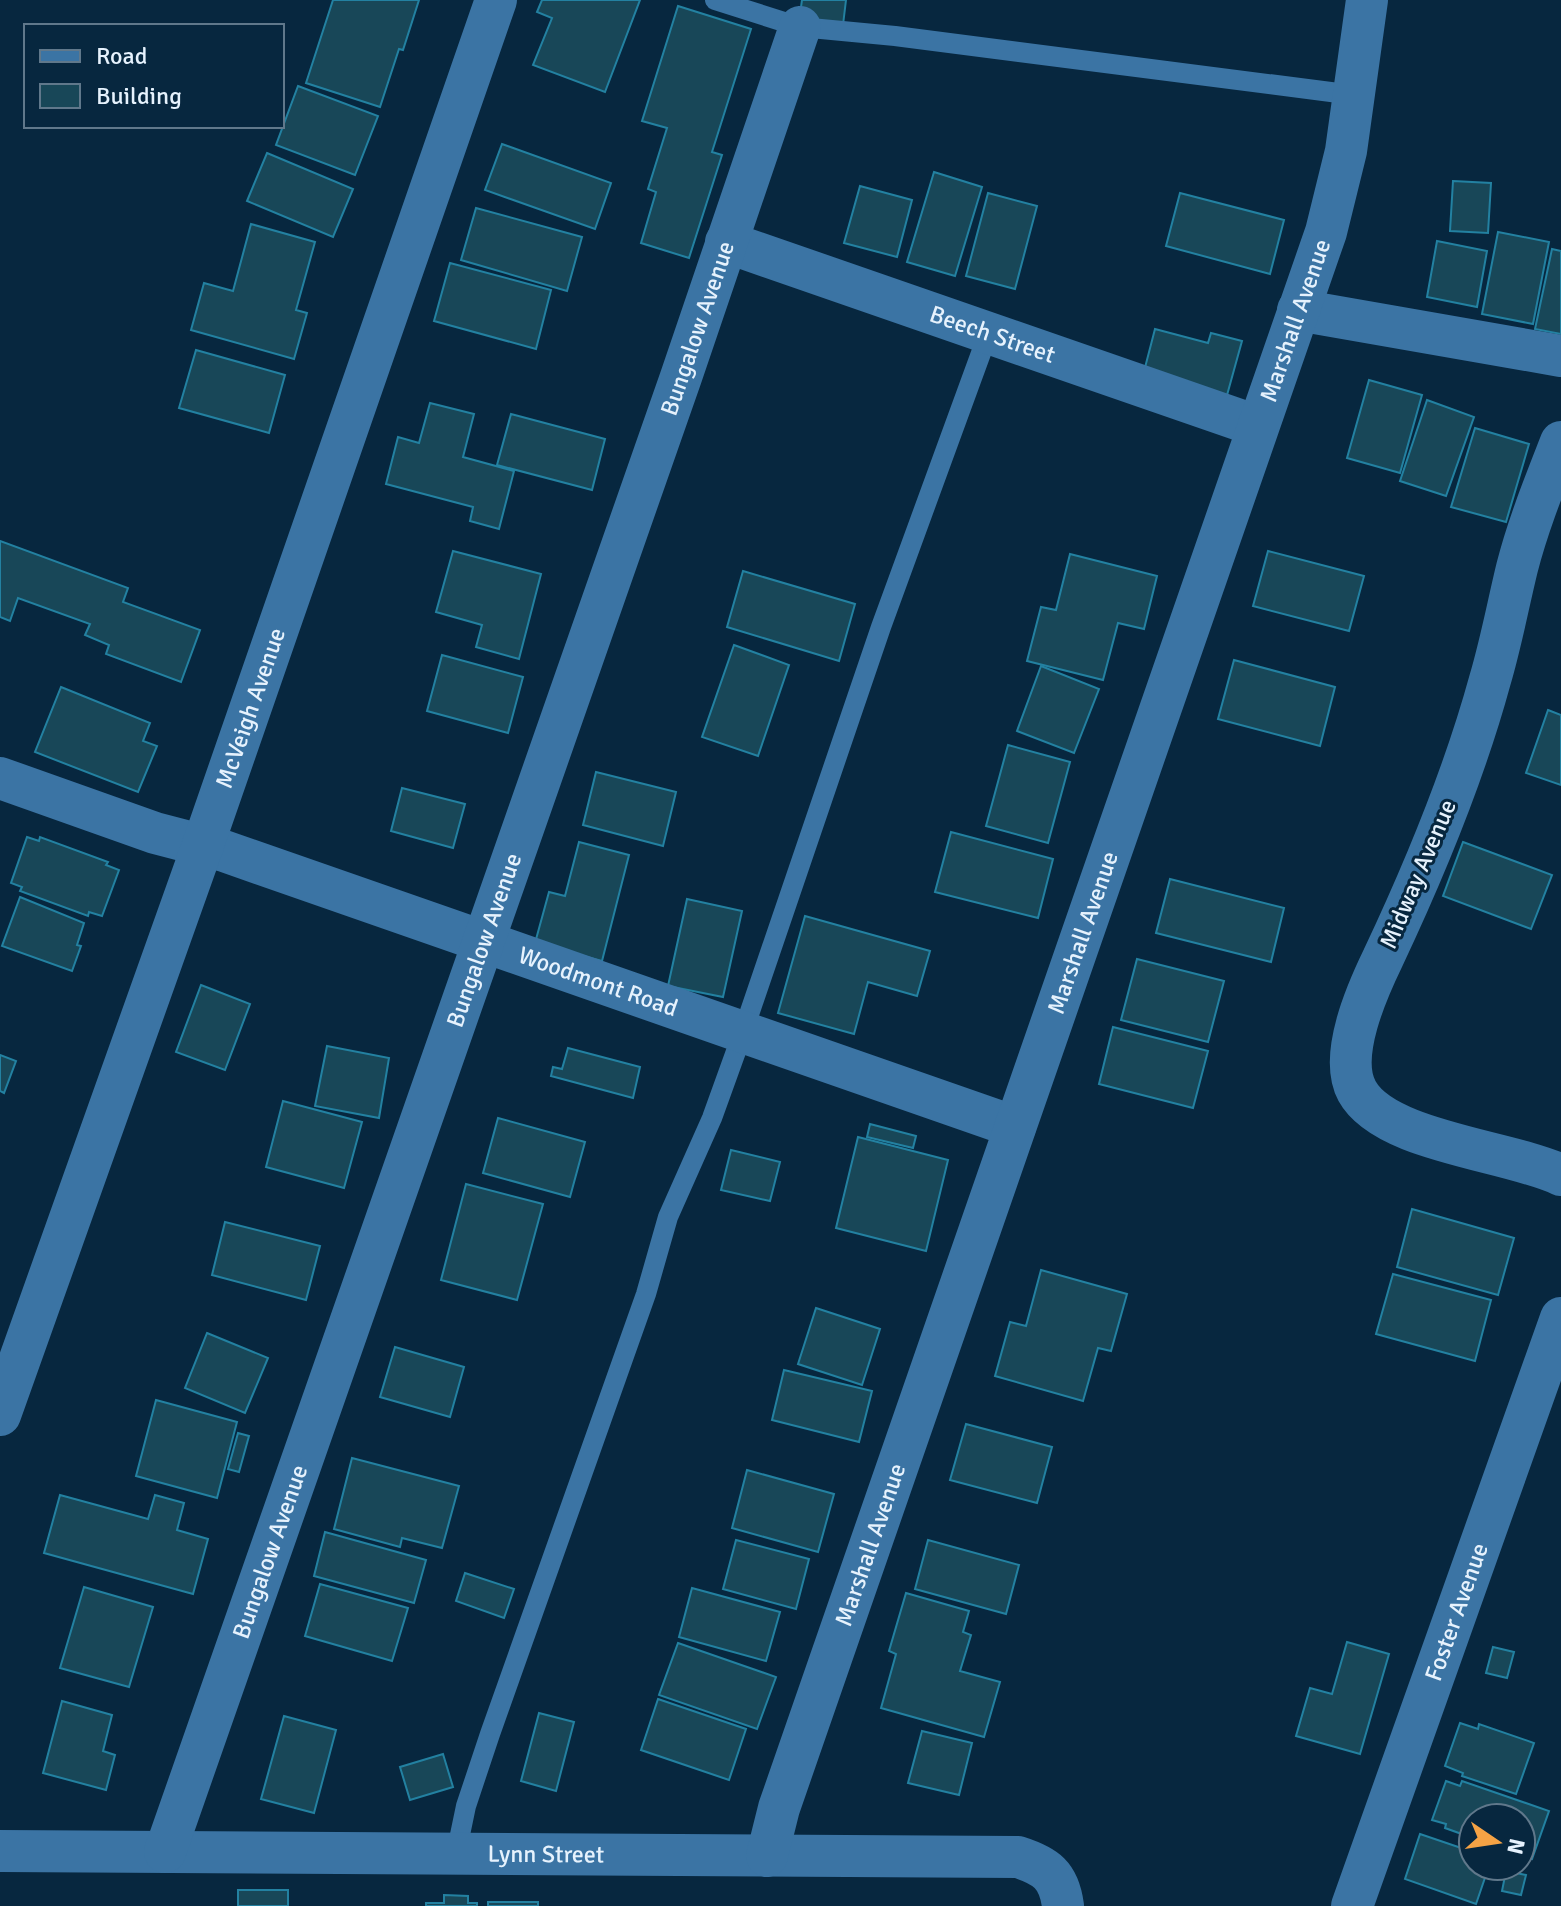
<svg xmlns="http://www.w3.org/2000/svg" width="1561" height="1906" viewBox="0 0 1561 1906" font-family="Signika,sans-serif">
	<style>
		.building { fill: #184758; stroke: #2381a1; stroke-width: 2 }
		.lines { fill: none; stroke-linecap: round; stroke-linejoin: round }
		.lane { stroke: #3b74a4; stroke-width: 20 }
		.street { stroke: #3b74a4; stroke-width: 42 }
		.labels { text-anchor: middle; stroke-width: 6; stroke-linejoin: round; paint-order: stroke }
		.street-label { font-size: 24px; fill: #e6f2fd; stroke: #07273f }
	</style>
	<rect width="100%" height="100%" fill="#07273f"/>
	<!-- building -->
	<g class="building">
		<path d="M 333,0 L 419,0 L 403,50 L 399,49 L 380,107 L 306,83 Z"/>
		<path d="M 542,0 L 640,0 L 605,92 L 533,65 L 552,18 L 537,12 Z"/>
		<path d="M 802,0 L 846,0 L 843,25 L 799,21 Z"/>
		<path d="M 678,6 L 751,29 L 712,152 L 722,155 L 689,258 L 641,243 L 656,192 L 648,189 L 667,128 L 642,121 Z"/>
		<path d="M 298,86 L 378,116 L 355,175 L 276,145 Z"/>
		<path d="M 502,144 L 611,183 L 595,229 L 485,190 Z"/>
		<path d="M 267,153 L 353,189 L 333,237 L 247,201 Z"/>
		<path d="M 934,172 L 982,187 L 955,276 L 907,262 Z"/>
		<path d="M 1453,181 L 1491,183 L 1488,233 L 1450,231 Z"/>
		<path d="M 860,186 L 912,200 L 897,257 L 844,243 Z"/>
		<path d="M 988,193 L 1037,206 L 1015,289 L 966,276 Z"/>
		<path d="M 1180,193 L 1284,220 L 1270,274 L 1166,246 Z"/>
		<path d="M 476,208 L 582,237 L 567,291 L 461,260 Z"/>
		<path d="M 251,224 L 315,242 L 296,310 L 307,313 L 294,359 L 191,330 L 204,283 L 233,291 Z"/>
		<path d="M 1498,232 L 1549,242 L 1533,324 L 1482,314 Z"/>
		<path d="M 1437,241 L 1487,251 L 1477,307 L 1427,297 Z"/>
		<path d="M 1552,249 L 1561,251 L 1561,334 L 1535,329 Z"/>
		<path d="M 450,263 L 551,290 L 536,349 L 434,321 Z"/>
		<path d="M 1155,329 L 1208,343 L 1211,333 L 1242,341 L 1224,406 L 1141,383 Z"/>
		<path d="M 196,350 L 285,375 L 269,433 L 179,408 Z"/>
		<path d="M 1369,380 L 1422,395 L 1400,473 L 1347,458 Z"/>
		<path d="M 1427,400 L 1474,417 L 1446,496 L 1400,481 Z"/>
		<path d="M 430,403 L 474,414 L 463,457 L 514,471 L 499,529 L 470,521 L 473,507 L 386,484 L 398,437 L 419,443 Z"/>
		<path d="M 511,414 L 605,439 L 592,490 L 497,465 Z"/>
		<path d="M 1475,428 L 1529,444 L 1506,522 L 1451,507 Z"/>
		<path d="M 0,541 L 128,588 L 123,602 L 200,630 L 181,682 L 106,654 L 109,645 L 85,635 L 90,624 L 18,598 L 10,621 L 0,617 Z"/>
		<path d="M 453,551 L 541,574 L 519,659 L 476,647 L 482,625 L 436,612 Z"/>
		<path d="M 1268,551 L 1364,576 L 1349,631 L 1253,606 Z"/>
		<path d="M 1070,554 L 1157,576 L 1144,629 L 1118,623 L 1103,680 L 1027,661 L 1041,607 L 1056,610 Z"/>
		<path d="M 743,571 L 855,604 L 839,661 L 727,627 Z"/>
		<path d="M 734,645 L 789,665 L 758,756 L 702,737 Z"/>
		<path d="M 442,655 L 523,677 L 508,733 L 427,711 Z"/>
		<path d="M 1234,660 L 1335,687 L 1320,746 L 1218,719 Z"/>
		<path d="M 1041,666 L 1099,689 L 1074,753 L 1017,731 Z"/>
		<path d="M 61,687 L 150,723 L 143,741 L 157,746 L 138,792 L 35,752 Z"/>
		<path d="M 1548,710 L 1561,715 L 1561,785 L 1526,773 Z"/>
		<path d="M 1008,745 L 1070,762 L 1048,843 L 986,826 Z"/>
		<path d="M 596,772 L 676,792 L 663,846 L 583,825 Z"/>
		<path d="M 402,788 L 465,804 L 453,848 L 391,831 Z"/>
		<path d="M 951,832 L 1053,859 L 1038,918 L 935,892 Z"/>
		<path d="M 27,837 L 39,841 L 40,837 L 108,862 L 106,865 L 119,870 L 102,916 L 89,912 L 88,916 L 20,891 L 22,887 L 11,883 Z"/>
		<path d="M 579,842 L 629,855 L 602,961 L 535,943 L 549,892 L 565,896 Z"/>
		<path d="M 1463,842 L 1552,875 L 1531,929 L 1443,896 Z"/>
		<path d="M 1170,879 L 1284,908 L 1271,962 L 1156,933 Z"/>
		<path d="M 20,897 L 84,923 L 77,945 L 81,946 L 72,971 L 2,946 Z"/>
		<path d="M 687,899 L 742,911 L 723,997 L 668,986 Z"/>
		<path d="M 805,916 L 930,951 L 917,996 L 868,982 L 854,1034 L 778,1013 Z"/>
		<path d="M 1137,959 L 1224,981 L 1208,1042 L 1121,1020 Z"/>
		<path d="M 201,985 L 250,1004 L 225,1070 L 176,1052 Z"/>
		<path d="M 1113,1027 L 1208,1051 L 1193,1108 L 1099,1084 Z"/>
		<path d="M 327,1046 L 389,1058 L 379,1118 L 315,1106 Z"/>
		<path d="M 568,1048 L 640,1067 L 633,1098 L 551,1076 L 553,1067 L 562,1069 Z"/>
		<path d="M 0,1055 L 16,1061 L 4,1093 L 0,1091 Z"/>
		<path d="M 283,1101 L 362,1122 L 344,1188 L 266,1167 Z"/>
		<path d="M 498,1118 L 585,1142 L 570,1197 L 483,1173 Z"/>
		<path d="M 870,1124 L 916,1136 L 913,1148 L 867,1137 Z"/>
		<path d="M 858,1137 L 948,1160 L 926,1251 L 836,1228 Z"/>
		<path d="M 731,1150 L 780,1162 L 770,1201 L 721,1190 Z"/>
		<path d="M 466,1184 L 543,1204 L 517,1300 L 441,1280 Z"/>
		<path d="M 1412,1209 L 1514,1238 L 1498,1295 L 1397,1267 Z"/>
		<path d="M 225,1222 L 320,1246 L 306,1300 L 212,1275 Z"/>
		<path d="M 1041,1270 L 1127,1294 L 1111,1351 L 1098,1348 L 1083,1401 L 995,1376 L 1010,1322 L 1026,1326 Z"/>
		<path d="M 1393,1274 L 1491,1300 L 1475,1361 L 1376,1334 Z"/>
		<path d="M 816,1308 L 880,1329 L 862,1385 L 798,1364 Z"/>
		<path d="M 207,1333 L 268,1358 L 245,1413 L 185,1388 Z"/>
		<path d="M 395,1347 L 464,1367 L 450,1417 L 380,1397 Z"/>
		<path d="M 784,1370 L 872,1391 L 859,1442 L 772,1420 Z"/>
		<path d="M 156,1400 L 237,1422 L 217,1498 L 136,1476 Z"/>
		<path d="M 966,1424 L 1052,1447 L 1037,1503 L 950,1480 Z"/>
		<path d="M 238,1433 L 249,1436 L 239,1472 L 228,1469 Z"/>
		<path d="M 352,1458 L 459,1486 L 442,1548 L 402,1538 L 400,1547 L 334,1529 Z"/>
		<path d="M 747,1470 L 834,1494 L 818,1552 L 732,1528 Z"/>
		<path d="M 60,1495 L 148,1519 L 155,1495 L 184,1503 L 177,1530 L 208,1539 L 193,1594 L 44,1553 Z"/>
		<path d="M 325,1532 L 426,1560 L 414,1603 L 314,1576 Z"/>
		<path d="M 736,1540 L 809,1559 L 796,1609 L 723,1589 Z"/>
		<path d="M 928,1540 L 1019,1565 L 1006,1614 L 915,1589 Z"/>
		<path d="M 465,1573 L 514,1589 L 504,1618 L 456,1601 Z"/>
		<path d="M 320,1584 L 408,1608 L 392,1661 L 305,1636 Z"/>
		<path d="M 84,1587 L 153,1607 L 129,1687 L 60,1668 Z"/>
		<path d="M 692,1588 L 780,1612 L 766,1661 L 679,1637 Z"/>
		<path d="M 906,1593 L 969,1611 L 963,1632 L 971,1635 L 960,1671 L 1000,1682 L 984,1737 L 881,1708 L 896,1654 L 889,1651 Z"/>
		<path d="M 1347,1642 L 1389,1654 L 1360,1754 L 1296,1736 L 1310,1688 L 1332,1694 Z"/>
		<path d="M 678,1643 L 776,1677 L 757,1729 L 659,1695 Z"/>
		<path d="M 1493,1647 L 1514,1652 L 1507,1678 L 1486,1673 Z"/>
		<path d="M 658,1699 L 746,1729 L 729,1780 L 641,1750 Z"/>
		<path d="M 62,1701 L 112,1715 L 103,1751 L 115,1755 L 106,1790 L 43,1773 Z"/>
		<path d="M 539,1713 L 574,1722 L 556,1791 L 521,1781 Z"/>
		<path d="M 284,1716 L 336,1730 L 314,1813 L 261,1799 Z"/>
		<path d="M 1460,1723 L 1478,1729 L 1479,1724 L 1534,1743 L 1516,1794 L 1462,1776 L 1463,1773 L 1445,1766 Z"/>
		<path d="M 922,1731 L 972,1743 L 959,1795 L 908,1783 Z"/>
		<path d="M 443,1754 L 453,1787 L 410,1800 L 400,1767 Z"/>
		<path d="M 1446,1781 L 1460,1786 L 1462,1781 L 1549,1811 L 1532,1859 L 1521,1855 L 1521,1818 L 1473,1818 L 1473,1838 L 1445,1828 L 1446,1824 L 1432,1820 Z"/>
		<path d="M 1420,1834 L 1473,1852 L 1473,1866 L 1489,1866 L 1476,1904 L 1405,1879 Z"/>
		<path d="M 1506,1871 L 1526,1875 L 1521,1895 L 1502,1891 Z"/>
		<rect x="238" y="1890" width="50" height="16"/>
		<path d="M 444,1895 L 468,1896 L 468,1903 L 477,1903 L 477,1906 L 426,1906 L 426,1903 L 444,1903 Z"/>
		<rect x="488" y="1902" width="50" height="4"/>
	</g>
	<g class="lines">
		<!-- lane -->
		<g class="lane">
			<path d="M 715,0 L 800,27 L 895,36 L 1354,95"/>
			<path d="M 456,1854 L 466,1806 L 490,1734 L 646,1294 L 668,1217 L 712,1118 L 743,1032 L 881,627 L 988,334"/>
		</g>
		<!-- street -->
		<g class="street">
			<path id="s1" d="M 726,242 L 1257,426"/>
			<path d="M 1298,310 L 1561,356"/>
			<path d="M 1561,442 C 1545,483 1528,525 1517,568 C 1508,605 1501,643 1490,680 C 1464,775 1425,869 1383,958 C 1367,991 1338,1056 1357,1091 C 1385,1142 1509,1150 1561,1175"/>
			<path id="s2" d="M 0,778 L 155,833 L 224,851 L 1015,1127"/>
			<path id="s3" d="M 0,1415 L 203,845 L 496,0"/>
			<path id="s4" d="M 0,1851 L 1018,1857 C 1046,1866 1059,1875 1063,1906"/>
			<path id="s5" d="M 165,1852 L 681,377 L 800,27"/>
			<path id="s6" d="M 767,1856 L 779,1808 L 1326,232 L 1346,151 L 1367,0"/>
			<path id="s7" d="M 1352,1906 L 1561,1318"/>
		</g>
	</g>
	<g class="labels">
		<!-- street labels -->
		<g class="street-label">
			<text dy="8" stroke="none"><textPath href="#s6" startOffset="1624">Marshall Avenue</textPath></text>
			<text dy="8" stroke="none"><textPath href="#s5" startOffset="1614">Bungalow Avenue</textPath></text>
			<text dy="8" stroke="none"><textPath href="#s1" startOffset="282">Beech Street</textPath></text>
			<text dy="8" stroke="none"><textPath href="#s3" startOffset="750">McVeigh Avenue</textPath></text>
			<text transform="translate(1418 874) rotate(-67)" y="8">Midway Avenue</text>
			<text dy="8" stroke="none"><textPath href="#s6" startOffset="976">Marshall Avenue</textPath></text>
			<text dy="8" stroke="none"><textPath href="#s5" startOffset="966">Bungalow Avenue</textPath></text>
			<text dy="8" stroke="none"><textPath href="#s2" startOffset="632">Woodmont Road</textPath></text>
			<text dy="8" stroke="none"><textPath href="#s6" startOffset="328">Marshall Avenue</textPath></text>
			<text dy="8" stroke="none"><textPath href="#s5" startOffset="318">Bungalow Avenue</textPath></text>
			<text dy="8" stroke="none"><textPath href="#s7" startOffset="312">Foster Avenue</textPath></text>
			<text dy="8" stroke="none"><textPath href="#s4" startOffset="546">Lynn Street</textPath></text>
		</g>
	</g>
	<!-- legend -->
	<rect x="24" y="24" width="260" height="104" fill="#07273f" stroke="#60788b" stroke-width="2"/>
	<rect x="40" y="50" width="40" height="12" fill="#3b74a4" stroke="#60788b" stroke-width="2"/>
	<text x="96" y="64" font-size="24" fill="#e6f2fd">Road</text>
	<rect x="40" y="84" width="40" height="24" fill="#184758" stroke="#60788b" stroke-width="2"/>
	<text x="96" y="104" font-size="24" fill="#e6f2fd">Building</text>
	<!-- north arrow -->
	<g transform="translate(1497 1842) rotate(103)"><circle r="38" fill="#07273f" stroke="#60788b" stroke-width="2"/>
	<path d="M0-6L14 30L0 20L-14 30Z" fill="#f5a345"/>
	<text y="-12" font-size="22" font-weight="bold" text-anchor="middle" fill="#e6f2fd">N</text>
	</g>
</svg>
